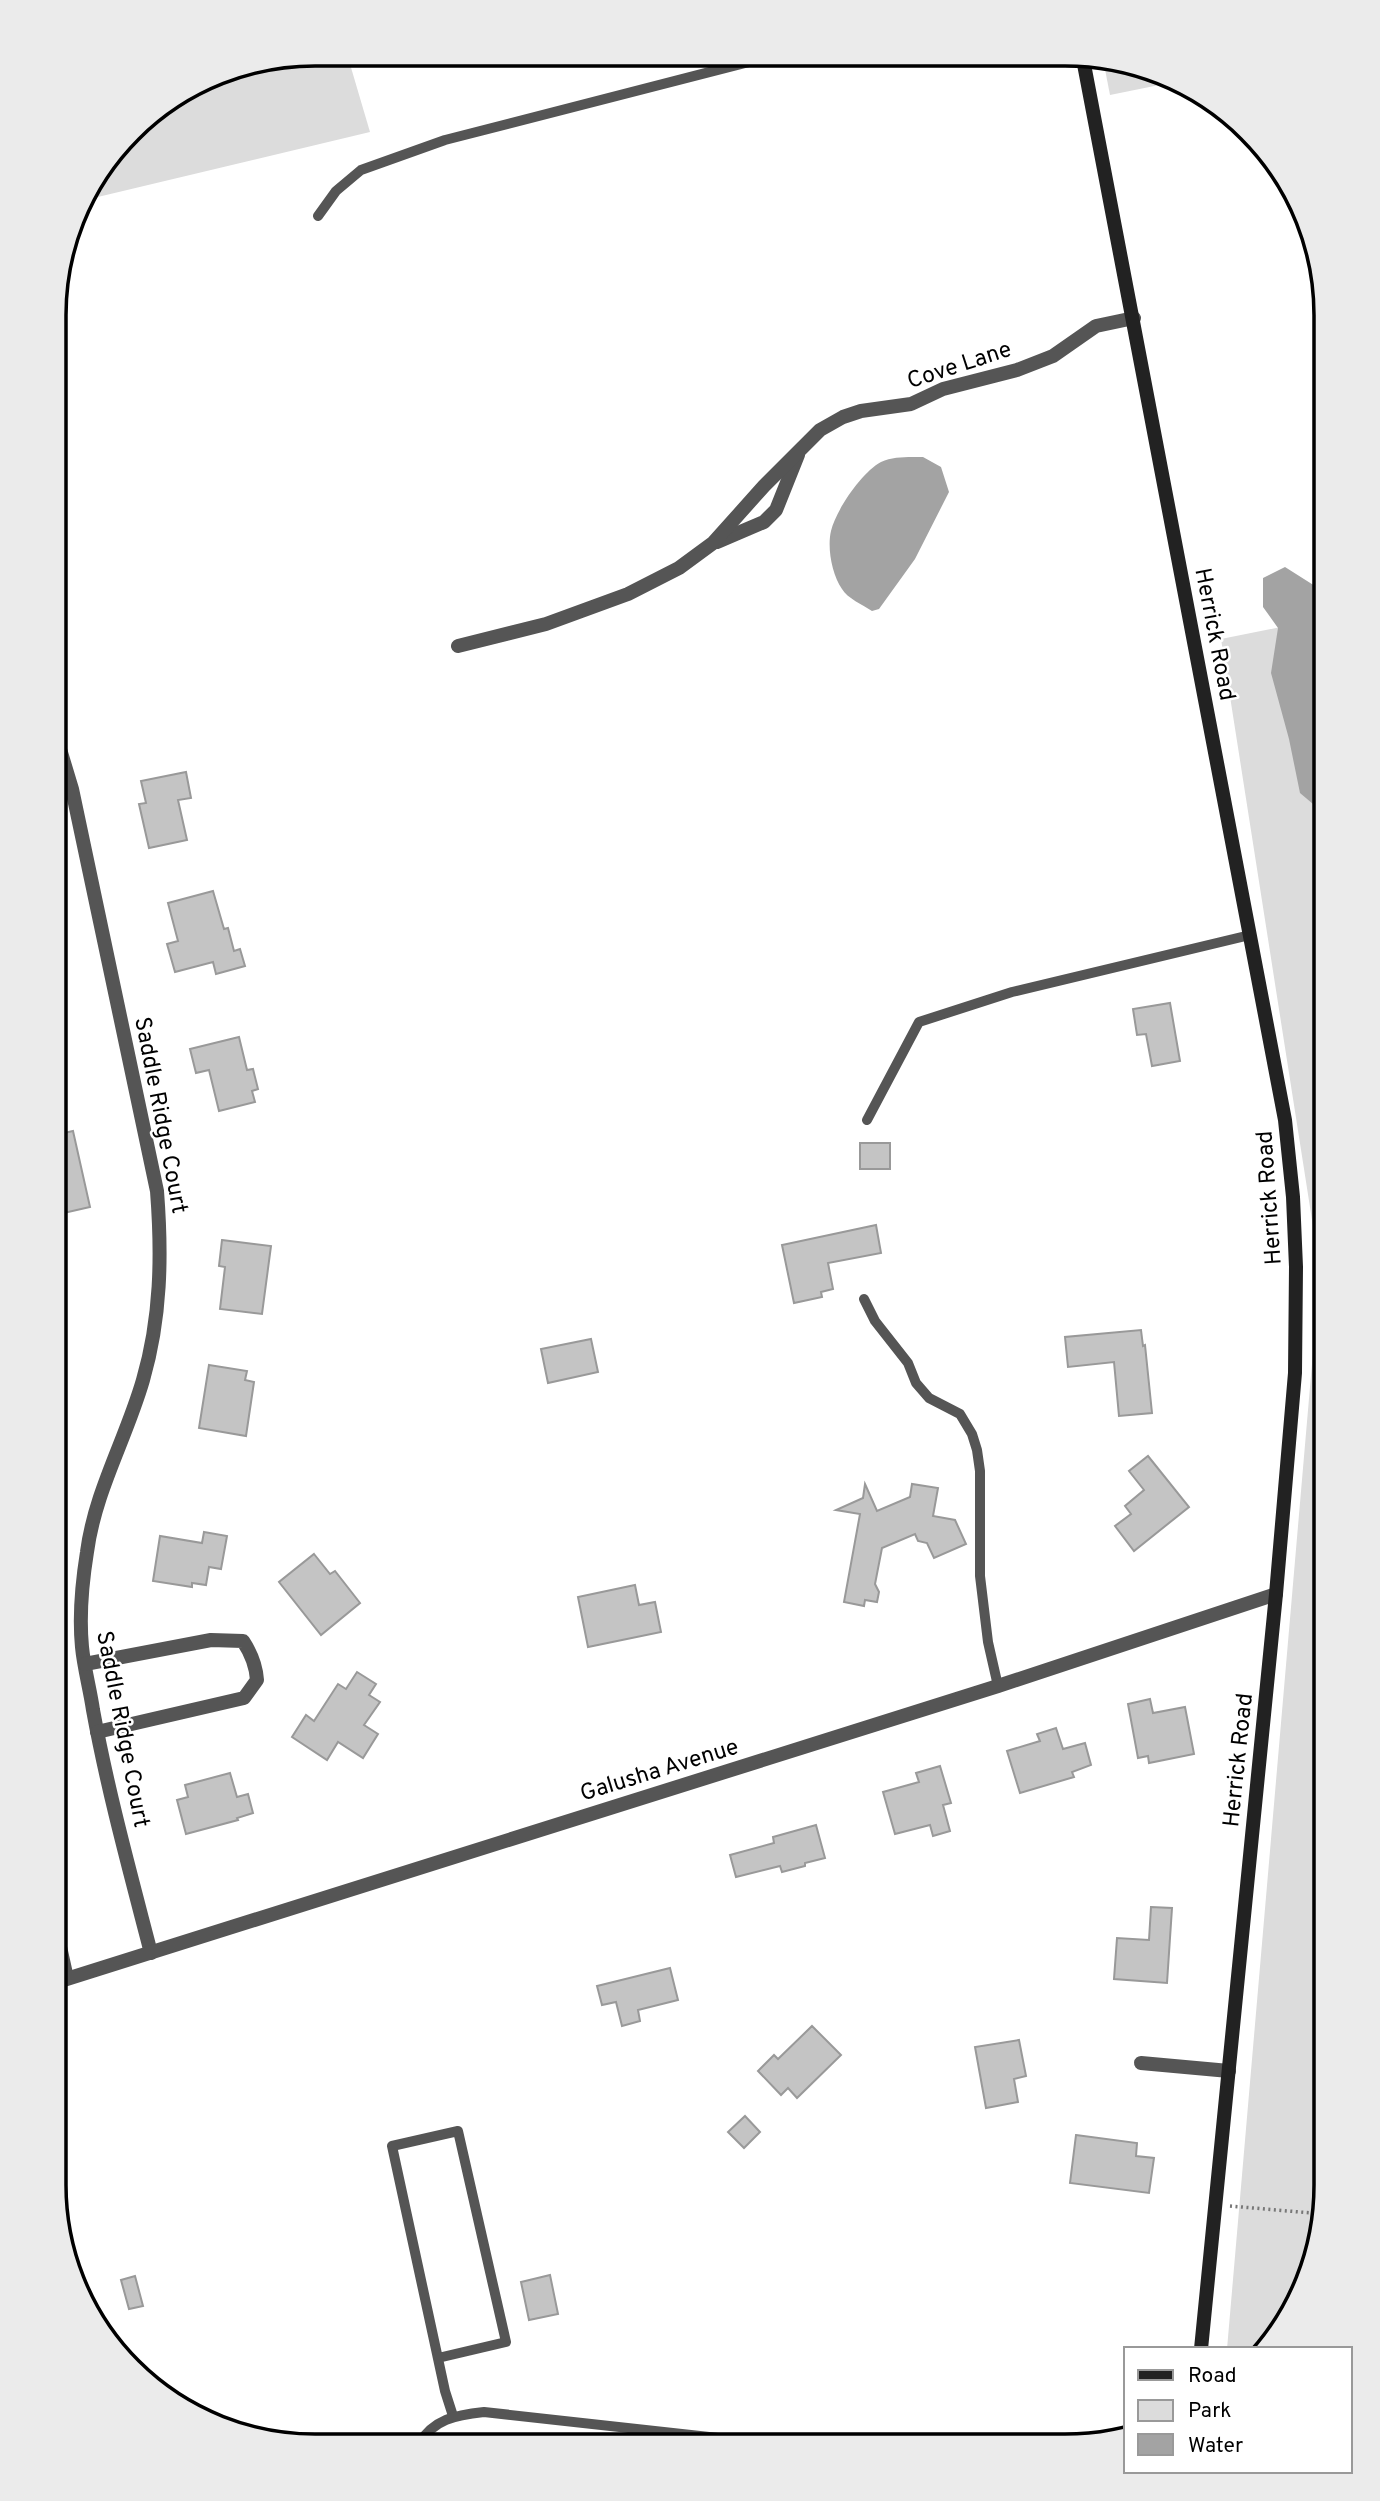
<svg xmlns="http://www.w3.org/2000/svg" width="1380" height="2501" viewBox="0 0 1380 2501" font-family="Overpass,sans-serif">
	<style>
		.green { fill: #dcdcdc }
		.water { fill: #a3a3a3 }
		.building { fill: #c4c4c4; stroke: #999; stroke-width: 2 }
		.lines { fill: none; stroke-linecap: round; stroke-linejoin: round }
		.path { stroke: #777; stroke-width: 3.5; stroke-dasharray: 2 3.5; stroke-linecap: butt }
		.lane { stroke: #555; stroke-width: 10 }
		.street { stroke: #555; stroke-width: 14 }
		.secondary { stroke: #222; stroke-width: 14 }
		.labels { text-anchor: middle; stroke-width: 5; stroke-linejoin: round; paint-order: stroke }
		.street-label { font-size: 23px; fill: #000; stroke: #fff }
		.rim { fill: none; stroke: #000; stroke-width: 3.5 }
	</style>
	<rect width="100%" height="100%" fill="#fff"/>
	<!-- green -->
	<g class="green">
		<path d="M 316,54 L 347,54 L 370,132 L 81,201 L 143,119 L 216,74 Z"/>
		<path d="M 1103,59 L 1115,59 L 1179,81 L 1110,95 Z"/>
		<path d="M 1326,618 L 1325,2203 L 1306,2285 L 1271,2345 L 1267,2349 L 1227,2349 L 1320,1271 L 1221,639 Z"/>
	</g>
	<!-- water -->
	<g class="water">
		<path d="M 923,457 L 941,467 L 949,492 L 915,559 L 879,609 L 872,611 C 863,605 847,598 842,589 C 832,574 827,548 831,531 C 836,510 862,472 881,462 C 894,456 909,457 923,457 Z"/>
		<path d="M 1285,567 L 1326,593 L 1326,815 L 1300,793 L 1289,739 L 1271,673 L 1278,628 L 1263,607 L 1263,578 Z"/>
	</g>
	<!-- building -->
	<g class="building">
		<path d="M 186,772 L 191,798 L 178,800 L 187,840 L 149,848 L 139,804 L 146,803 L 141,781 Z"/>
		<path d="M 213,891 L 224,929 L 228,928 L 234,951 L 240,949 L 245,966 L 216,974 L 213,962 L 175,972 L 167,944 L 178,941 L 168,903 Z"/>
		<path d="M 1170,1003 L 1180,1061 L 1152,1066 L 1146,1034 L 1137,1035 L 1133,1009 Z"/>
		<path d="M 239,1037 L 247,1070 L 253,1069 L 258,1089 L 252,1091 L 255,1102 L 219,1111 L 209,1070 L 196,1073 L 190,1049 Z"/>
		<path d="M 73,1131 L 90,1207 L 55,1215 L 55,1135 Z"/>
		<rect x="860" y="1143" width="30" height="26"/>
		<path d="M 876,1225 L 881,1253 L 828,1263 L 833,1289 L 821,1292 L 822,1297 L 794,1303 L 782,1245 Z"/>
		<path d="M 222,1240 L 271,1246 L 262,1314 L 220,1309 L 225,1267 L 219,1266 Z"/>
		<path d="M 1141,1330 L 1143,1346 L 1145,1345 L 1152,1413 L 1119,1416 L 1114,1362 L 1068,1367 L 1065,1337 Z"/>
		<path d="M 591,1339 L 598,1372 L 548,1383 L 541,1349 Z"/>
		<path d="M 209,1365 L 247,1371 L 245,1380 L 254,1382 L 246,1436 L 199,1428 Z"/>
		<path d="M 1148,1456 L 1189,1507 L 1134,1551 L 1115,1526 L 1131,1514 L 1125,1506 L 1144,1490 L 1129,1471 Z"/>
		<path d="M 865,1484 L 877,1511 L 910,1497 L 912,1484 L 938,1488 L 933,1516 L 955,1520 L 966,1544 L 934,1558 L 927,1543 L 918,1541 L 915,1534 L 882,1548 L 875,1584 L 879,1592 L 877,1602 L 865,1600 L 864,1606 L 844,1602 L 860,1514 L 836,1510 L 863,1498 Z"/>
		<path d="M 204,1532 L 227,1536 L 221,1569 L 209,1567 L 206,1585 L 192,1583 L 192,1587 L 153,1581 L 160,1536 L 202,1543 Z"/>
		<path d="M 314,1554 L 330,1574 L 335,1571 L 360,1603 L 321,1635 L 279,1582 Z"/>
		<path d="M 635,1585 L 639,1605 L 655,1602 L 661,1632 L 588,1647 L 578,1597 Z"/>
		<path d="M 357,1672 L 376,1684 L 369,1695 L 380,1702 L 364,1725 L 378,1734 L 363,1758 L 338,1742 L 327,1760 L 292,1737 L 306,1715 L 314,1721 L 338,1684 L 346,1689 Z"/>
		<path d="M 1150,1699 L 1153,1713 L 1185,1707 L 1194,1754 L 1149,1763 L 1148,1756 L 1138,1758 L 1128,1704 Z"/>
		<path d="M 1056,1728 L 1063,1749 L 1085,1743 L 1091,1765 L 1072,1772 L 1074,1777 L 1020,1793 L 1007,1751 L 1040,1741 L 1037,1734 Z"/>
		<path d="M 940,1766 L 951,1803 L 943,1805 L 950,1831 L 933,1836 L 930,1825 L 895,1834 L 883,1792 L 919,1782 L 916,1773 Z"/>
		<path d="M 230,1773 L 237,1797 L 248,1794 L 253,1813 L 237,1818 L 238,1820 L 186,1834 L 177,1800 L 188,1797 L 185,1785 Z"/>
		<path d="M 816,1825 L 825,1858 L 805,1863 L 805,1866 L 782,1872 L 780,1866 L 736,1877 L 730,1855 L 774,1843 L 773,1837 Z"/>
		<path d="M 1151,1907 L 1172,1908 L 1167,1983 L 1114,1979 L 1117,1938 L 1149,1940 Z"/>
		<path d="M 670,1968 L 678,2000 L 638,2010 L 640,2021 L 622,2026 L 616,2002 L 602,2005 L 597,1986 Z"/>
		<path d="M 812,2026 L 841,2055 L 797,2098 L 788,2088 L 781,2095 L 758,2071 L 774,2055 L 778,2059 Z"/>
		<path d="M 1019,2040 L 1026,2076 L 1014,2079 L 1018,2102 L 986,2108 L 975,2047 Z"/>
		<path d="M 745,2116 L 760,2132 L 744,2148 L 728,2132 Z"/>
		<path d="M 1076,2135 L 1137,2143 L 1136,2156 L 1154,2158 L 1149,2193 L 1070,2183 Z"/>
		<path d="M 550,2275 L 558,2314 L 529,2320 L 521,2282 Z"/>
		<path d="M 135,2276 L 143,2306 L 129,2309 L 121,2280 Z"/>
	</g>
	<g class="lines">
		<!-- path -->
		<path class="path" d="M 1230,2206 L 1323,2214"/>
		<!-- lane -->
		<g class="lane">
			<path d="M 318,216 L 336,191 L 361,170 L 445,140 L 768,57"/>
			<path d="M 867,1120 L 919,1022 L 1012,992 L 1250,935"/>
			<path d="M 864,1299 L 875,1321 L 908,1363 L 916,1383 L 929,1398 L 960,1414 L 972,1434 L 977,1450 L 980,1471 L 980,1576 L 988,1642 L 998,1686"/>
			<path d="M 55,1915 L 69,1978"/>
			<path d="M 438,2358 L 506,2342 L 458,2131 L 392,2146 L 445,2391 L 453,2416"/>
			<path d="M 418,2445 C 433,2419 456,2415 484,2412 L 791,2446"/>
			<path d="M 850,2446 L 866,2446"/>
		</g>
		<!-- street -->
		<g class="street">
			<path d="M 717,542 L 764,522 L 776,510 L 798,455"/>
			<path d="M 458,646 L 546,624 L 628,594 L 679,568 L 713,543 L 764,486 L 820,430 L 843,417 L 861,411 L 911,404 L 943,389 L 1017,370 L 1053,356 L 1096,326 L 1134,318"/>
			<path d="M 56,736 L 72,789 L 157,1191 C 162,1256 161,1318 143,1380 C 126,1439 95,1491 87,1552 C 82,1583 79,1616 82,1647 C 84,1668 90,1689 93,1710 C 108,1792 130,1872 151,1953"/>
			<path d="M 85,1664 L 211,1640 L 243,1641 C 251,1653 256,1665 257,1680 L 244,1698 L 97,1732"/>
			<path d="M 54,1983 L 998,1686 L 1276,1594"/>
			<path d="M 1141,2063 L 1229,2071"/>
			<path d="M 744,2446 L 744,2440"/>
			<path d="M 766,2446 L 766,2443"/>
		</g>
		<!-- secondary -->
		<path class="secondary" d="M 1083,59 L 1285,1120 L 1293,1197 L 1296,1267 L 1295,1373 L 1276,1594 L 1201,2349"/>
	</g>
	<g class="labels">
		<!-- street labels -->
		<g class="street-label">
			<text transform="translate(959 364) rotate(-18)" y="8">Cove Lane</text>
			<text transform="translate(1216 634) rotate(79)" y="8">Herrick Road</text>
			<text transform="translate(162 1115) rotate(79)" y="8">Saddle Ridge Court</text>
			<text transform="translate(1268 1198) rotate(-94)" y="8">Herrick Road</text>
			<text transform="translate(124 1729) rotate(79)" y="8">Saddle Ridge Court</text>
			<text transform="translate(1237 1760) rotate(-84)" y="8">Herrick Road</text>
			<text transform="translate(659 1769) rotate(-17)" y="8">Galusha Avenue</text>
		</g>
	</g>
	<!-- crop -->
	<path d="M0 0H1380V2501H0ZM315 66H1065A249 249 0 0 1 1314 315V2185A249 249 0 0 1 1065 2434H315A249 249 0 0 1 66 2185V315A249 249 0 0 1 315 66Z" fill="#ebebeb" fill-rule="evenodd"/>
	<path class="rim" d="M315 66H1065A249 249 0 0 1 1314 315V2185A249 249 0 0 1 1065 2434H315A249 249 0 0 1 66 2185V315A249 249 0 0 1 315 66Z"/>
	<!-- legend -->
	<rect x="1124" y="2347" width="228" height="126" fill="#ffffff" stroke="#999999" stroke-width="2"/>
	<rect x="1138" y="2370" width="35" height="10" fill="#222222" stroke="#999999" stroke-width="2"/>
	<text x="1188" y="2382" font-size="21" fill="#000000">Road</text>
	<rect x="1138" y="2400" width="35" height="21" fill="#dcdcdc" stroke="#999999" stroke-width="2"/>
	<text x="1188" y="2417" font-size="21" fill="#000000">Park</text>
	<rect x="1138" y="2434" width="35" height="21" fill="#a3a3a3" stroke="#999999" stroke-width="2"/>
	<text x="1188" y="2452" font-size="21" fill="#000000">Water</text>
</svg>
